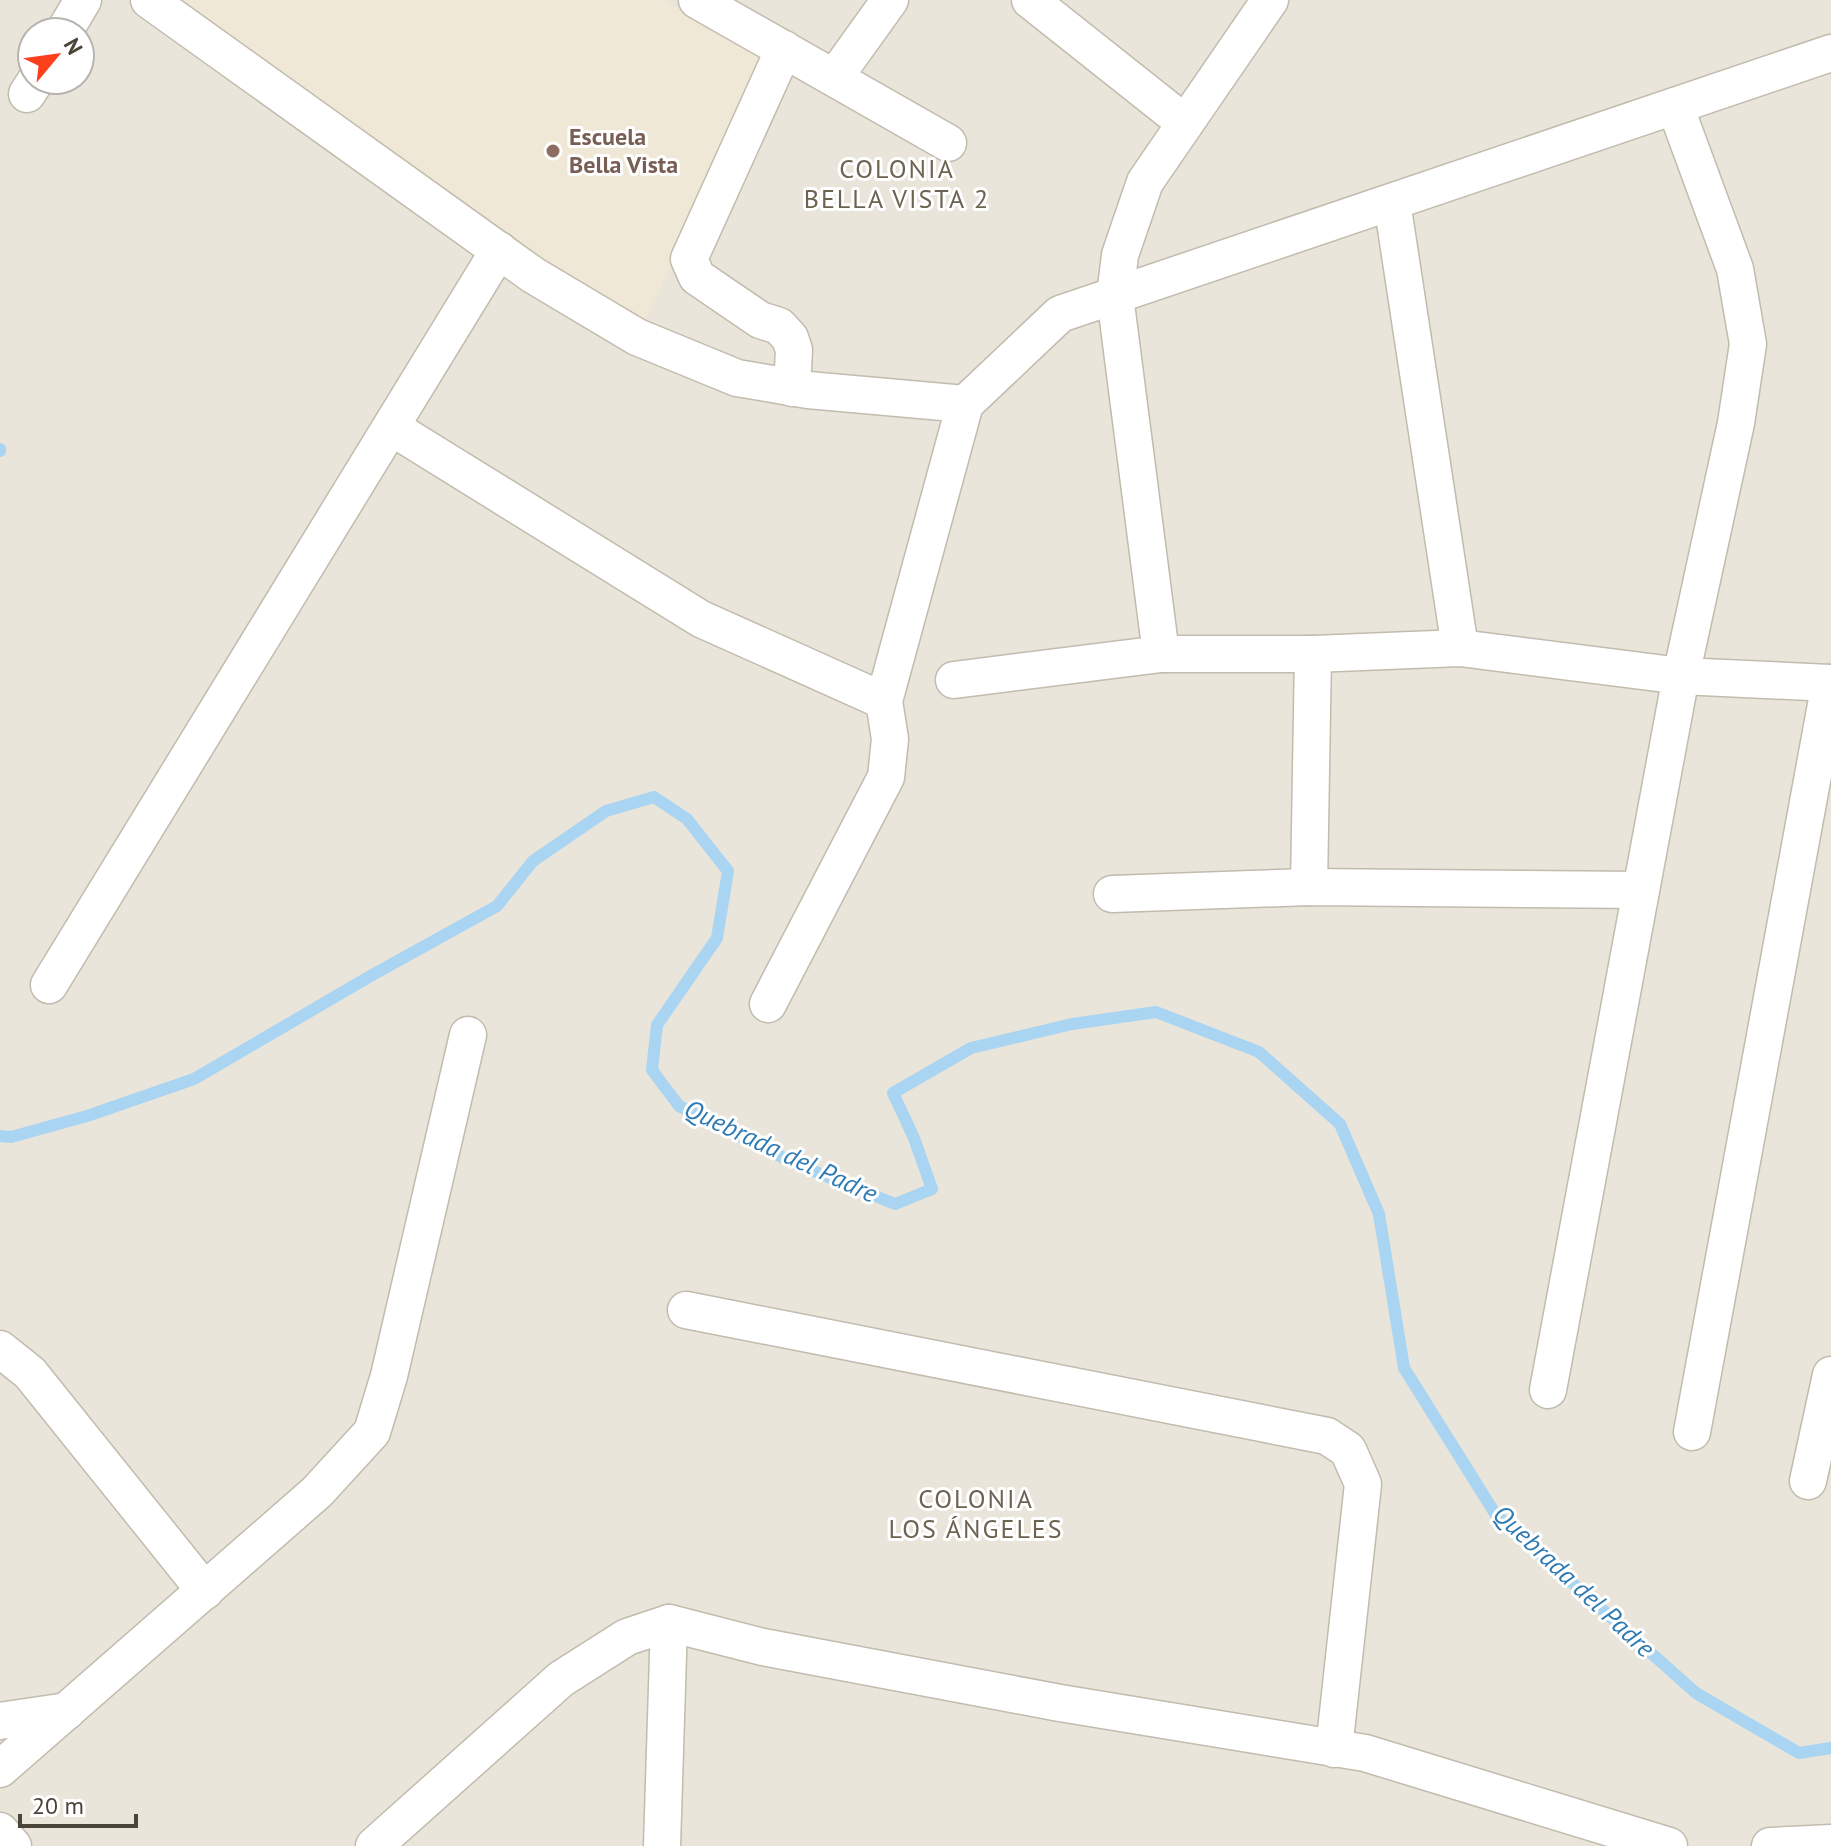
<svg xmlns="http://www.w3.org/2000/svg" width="1831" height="1846" viewBox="0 0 1831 1846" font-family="'PT Sans',sans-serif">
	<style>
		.residential { fill: #eae5da; fill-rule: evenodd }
		.education { fill: #efe8d6 }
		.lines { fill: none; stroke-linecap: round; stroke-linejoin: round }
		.stream { stroke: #a9d4f2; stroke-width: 12 }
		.minor-casing { stroke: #c2bbae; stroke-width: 39 }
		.minor { stroke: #fff; stroke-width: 36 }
		.education-dot { fill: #8d6e63; stroke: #fff; stroke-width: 3 }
		.labels { text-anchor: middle; stroke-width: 6; stroke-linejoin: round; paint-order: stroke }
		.education-label { font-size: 24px; font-weight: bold; fill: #785e54; stroke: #fff; text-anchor: start }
		.neighbourhood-label { font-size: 26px; letter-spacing: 2px; fill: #6e6250; stroke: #fff }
		.water-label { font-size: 26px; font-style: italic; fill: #2e7ab2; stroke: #fff }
	</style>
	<rect width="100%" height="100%" fill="#f6f3ec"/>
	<!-- residential -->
	<path class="residential" d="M 0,0 L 1831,0 L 1831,1846 L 0,1846 ZM 32,32 L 80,32 L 80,80 L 32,80 Z"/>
	<!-- education -->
	<path class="education" d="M 181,0 L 664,0 L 767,59 L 644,323 L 506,242 Z"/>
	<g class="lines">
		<!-- stream -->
		<g class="stream">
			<path d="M 0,449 L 0,451"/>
			<path d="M 0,1136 L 11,1137 L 87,1116 L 194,1079 L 374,974 L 497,906 L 533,861 L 606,811 L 654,797 L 687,819 L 728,871 L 717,938 L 657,1025 L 652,1070 L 679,1106 L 796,1164 L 895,1204 L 932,1189 L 914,1138 L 893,1093 L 971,1048 L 1072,1024 L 1156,1012 L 1259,1052 L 1340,1124 L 1379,1214 L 1404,1368 L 1496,1515 L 1696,1693 L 1799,1753 L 1831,1748"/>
		</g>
		<!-- minor casing -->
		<g class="minor-casing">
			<g id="minor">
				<path d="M 149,0 L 533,275 L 637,337 L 737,378 L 808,390 L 965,404"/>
				<path d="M 697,0 L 948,143"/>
				<path d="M 1030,0 L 1185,123"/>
				<path d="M 1270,0 L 1145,182 L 1120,255 L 1115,296 L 1161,654 L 1313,654 L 1460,648 L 1681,676 L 1548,1390"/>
				<path d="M 64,32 L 83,0"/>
				<path d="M 784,49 L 689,259 L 697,277 L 760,320 L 779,326 L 790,338 L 794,350 L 792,388"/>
				<path d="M 834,78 L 890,0"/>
				<path d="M 27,94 L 36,80"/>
				<path d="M 1675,106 L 1735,269 L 1748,344 L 1736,423 L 1681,676 L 1831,683"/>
				<path d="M 1392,202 L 1460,648"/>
				<path d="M 391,427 L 701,619 L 884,701 L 890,739 L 886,777 L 768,1004"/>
				<path d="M 954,680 L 1161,654"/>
				<path d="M 884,701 L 965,404 L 1060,314 L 1831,53"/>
				<path d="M 1309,887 L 1313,654"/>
				<path d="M 1112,894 L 1309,887 L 1641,890"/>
				<path d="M 49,985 L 499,250"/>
				<path d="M 686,1310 L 1327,1436 L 1348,1450 L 1363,1484 L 1334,1749"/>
				<path d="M 0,1349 L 30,1373 L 205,1591"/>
				<path d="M 1692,1432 L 1830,683"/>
				<path d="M 1808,1481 L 1831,1375"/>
				<path d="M 0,1721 L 67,1711"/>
				<path d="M 0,1769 L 317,1492 L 372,1432 L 389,1376 L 468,1035"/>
				<path d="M 0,1831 L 13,1846"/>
				<path d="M 374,1846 L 561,1679 L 627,1637 L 669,1623 L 763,1647 L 1060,1703 L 1365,1753 L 1669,1846"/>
				<path d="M 662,1846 L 669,1623"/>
				<path d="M 1770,1846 L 1831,1843"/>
			</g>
		</g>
		<!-- minor -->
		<use href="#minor" class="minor"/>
	</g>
	<!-- markers -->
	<circle class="education-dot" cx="553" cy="151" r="8"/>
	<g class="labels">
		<!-- education labels -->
		<g class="education-label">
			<text x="569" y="145">Escuela<tspan x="569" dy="28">Bella Vista</tspan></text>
		</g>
		<!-- neighbourhood labels -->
		<g class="neighbourhood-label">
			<text x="897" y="178">COLONIA<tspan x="897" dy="30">BELLA VISTA 2</tspan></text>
			<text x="976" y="1508">COLONIA<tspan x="976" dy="30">LOS ÁNGELES</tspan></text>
		</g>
		<!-- water labels -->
		<g class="water-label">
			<text transform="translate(781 1151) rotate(25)" y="9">Quebrada del Padre</text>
			<text transform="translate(1574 1581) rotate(43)" y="9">Quebrada del Padre</text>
		</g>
	</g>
	<!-- north arrow -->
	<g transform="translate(56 56) rotate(61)"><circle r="38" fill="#ffffff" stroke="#b7b4b0" stroke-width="2"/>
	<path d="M0-6L14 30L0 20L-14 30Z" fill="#fc3f1d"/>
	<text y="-12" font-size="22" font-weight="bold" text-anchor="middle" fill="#4b4439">N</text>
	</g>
	<!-- scale -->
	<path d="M20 1814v12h116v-12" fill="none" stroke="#4b4439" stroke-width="4"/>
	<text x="32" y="1814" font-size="24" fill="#4b4439" stroke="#ffffff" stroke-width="6" paint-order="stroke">20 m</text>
</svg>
